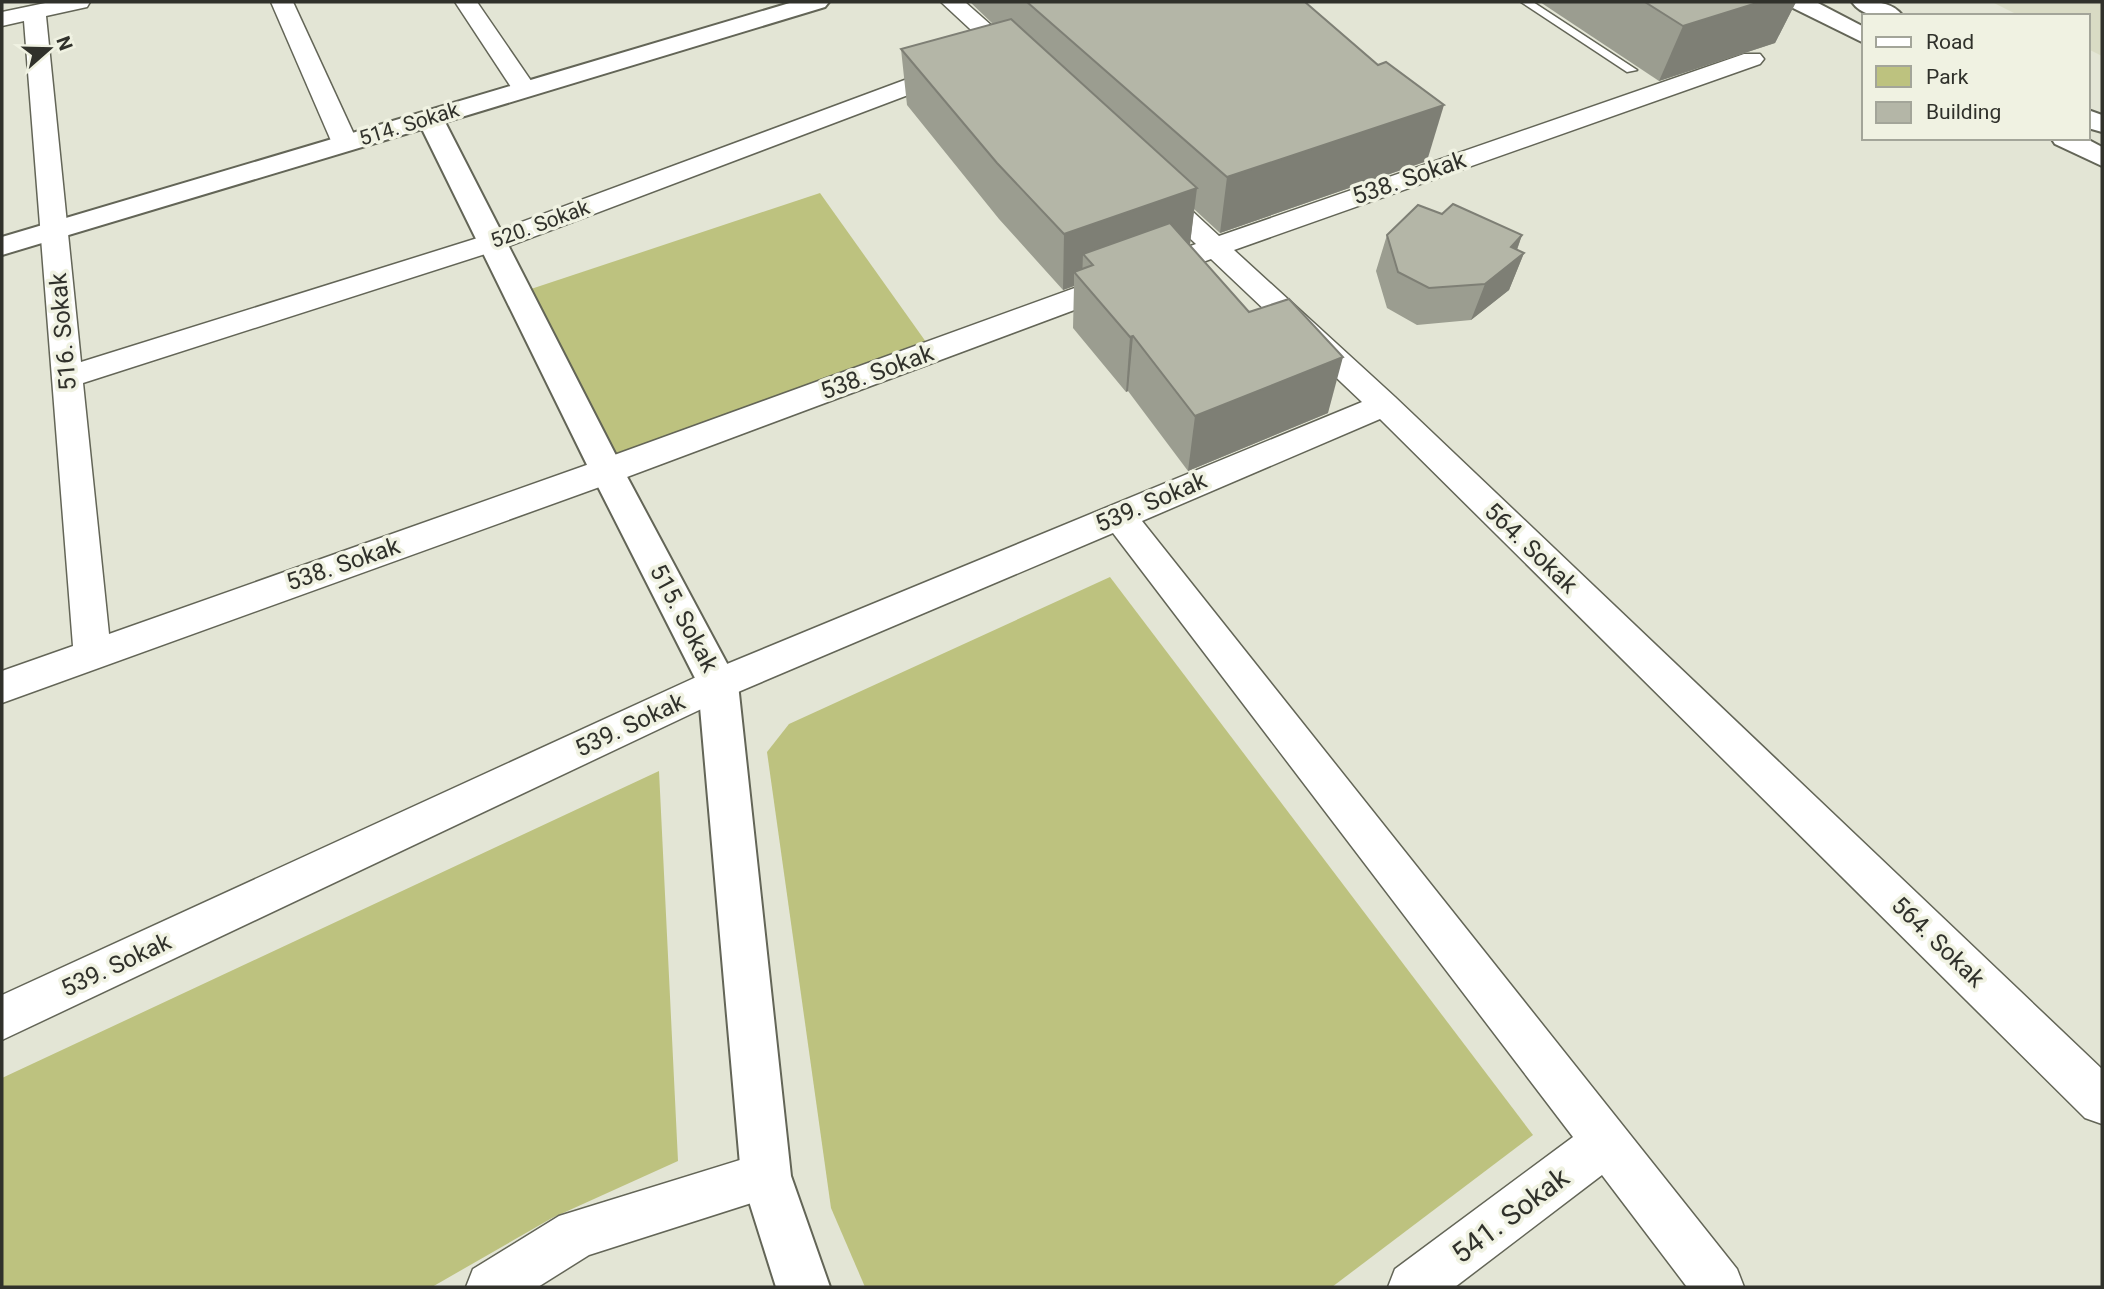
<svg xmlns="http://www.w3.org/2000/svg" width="2104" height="1289" viewBox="0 0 2104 1289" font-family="Roboto,sans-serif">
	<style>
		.built { fill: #d9dbc4 }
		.green { fill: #bdc27f }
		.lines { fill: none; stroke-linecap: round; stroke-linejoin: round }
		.lane-casing { stroke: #636557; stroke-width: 3 }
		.street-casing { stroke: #636557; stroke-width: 3 }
		.secondary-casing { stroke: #636557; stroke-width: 4 }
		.lane { fill: #fff; fill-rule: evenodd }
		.street { fill: #fff; fill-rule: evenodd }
		.secondary { fill: #fff; fill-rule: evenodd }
		.wall { fill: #9b9d90 }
		.shaded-wall { fill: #7e7f75 }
		.building { fill: #b4b6a7; stroke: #7e7f75; stroke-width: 2 }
		.labels { text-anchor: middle; stroke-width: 7; stroke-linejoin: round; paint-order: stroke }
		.far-street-label { font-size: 21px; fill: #30312b; stroke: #f0f2e2 }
		.street-label { font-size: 24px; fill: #30312b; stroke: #f0f2e2 }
		.near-street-label { font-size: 28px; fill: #30312b; stroke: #f0f2e2 }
	</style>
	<rect width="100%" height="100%" fill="#e3e5d5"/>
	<!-- built -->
	<path class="built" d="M 1992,2 L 2102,2 L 2102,56 L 2088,49 L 2088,16 L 2020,16 Z"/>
	<!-- green -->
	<g class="green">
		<path d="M 820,193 L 926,342 L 613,459 L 531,289 Z"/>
		<path d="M 1110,577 L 1533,1135 L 1332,1287 L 865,1287 L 831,1208 L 767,752 L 789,724 Z"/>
		<path d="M 659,771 L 678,1161 L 552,1218 L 432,1287 L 2,1287 L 2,1078 Z"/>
	</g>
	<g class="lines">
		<!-- lane casing -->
		<g class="lane-casing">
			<path id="lane" d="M 1521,2 L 1533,2 L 1637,70 L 1627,72 Z"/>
		</g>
		<!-- street casing -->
		<g class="street-casing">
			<g id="street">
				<path d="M 50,2 L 90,2 L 87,7 L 46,16 L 81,362 L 484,236 L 945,65 L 961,65 L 965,70 L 961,75 L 504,248 L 83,383 L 109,634 L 595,462 L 1196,244 L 1146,197 L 1142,191 L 1146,185 L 1155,183 L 1164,185 L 1219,236 L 1744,54 L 1760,54 L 1764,59 L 1760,64 L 1234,250 L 1395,397 L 2102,1069 L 2102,1124 L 2085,1118 L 1380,419 L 1142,521 L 1737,1269 L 1744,1287 L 1687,1287 L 1602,1175 L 1455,1287 L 1388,1287 L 1395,1269 L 1573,1137 L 1113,533 L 731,695 L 2,1040 L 2,995 L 705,673 L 1362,402 L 1211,259 L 619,480 L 2,703 L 2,671 L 73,646 L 24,21 L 2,26 L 2,12 Z"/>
				<path d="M 271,2 L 293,2 L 358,143 L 354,148 L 345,151 L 336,148 L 332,143 Z"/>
				<path d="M 455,2 L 477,2 L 536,88 L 533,93 L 524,95 L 515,93 Z"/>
				<path d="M 941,2 L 965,2 L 1027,57 L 1031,62 L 1027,67 L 1011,67 Z"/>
				<path d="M 766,1152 L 783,1159 L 790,1176 L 783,1193 L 589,1255 L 538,1287 L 466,1287 L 473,1269 L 559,1216 Z"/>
			</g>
		</g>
		<!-- secondary casing -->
		<g class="secondary-casing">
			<g id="secondary">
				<path d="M 793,2 L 829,2 L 825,7 L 445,122 L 624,471 L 738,684 L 791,1176 L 830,1287 L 776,1287 L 741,1176 L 698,684 L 590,471 L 422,129 L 2,255 L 2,237 Z"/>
				<path d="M 1787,2 L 1816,2 L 1864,27 L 1864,43 L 1791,7 Z"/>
				<path d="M 1852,2 C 1870,1 1891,0 1903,16 C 1885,16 1864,19 1852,2 Z"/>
				<path d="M 2088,110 L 2102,115 L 2102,132 L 2088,128 Z"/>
				<path d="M 2051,138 L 2085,138 L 2102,147 L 2102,166 L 2055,144 Z"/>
			</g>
		</g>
		<!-- lane -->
		<use href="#lane" class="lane"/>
		<!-- street -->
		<use href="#street" class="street"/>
		<!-- secondary -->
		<use href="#secondary" class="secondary"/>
	</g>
	<!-- wall -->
	<g class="wall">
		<path d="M 970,2 L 1305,2 L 1427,161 L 1220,233 L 1194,209 L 1190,244 L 1189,244 L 1328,413 L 1188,471 L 1128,391 L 1126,392 L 1073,328 L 1074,286 L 1063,290 L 999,219 L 907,105 L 901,49 L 993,24 Z"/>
		<path d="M 1540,2 L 1796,2 L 1775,43 L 1659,81 Z"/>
		<path d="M 1442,214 L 1522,235 L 1517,250 L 1524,253 L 1509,290 L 1471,320 L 1417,325 L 1387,308 L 1376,271 L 1387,235 Z"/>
	</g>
	<!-- shaded-wall -->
	<g class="shaded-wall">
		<path d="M 1760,2 L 1796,2 L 1775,43 L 1659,81 L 1683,26 Z"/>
		<path d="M 1444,105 L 1427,161 L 1220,233 L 1227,177 Z"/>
		<path d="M 1197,188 L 1190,244 L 1093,279 L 1093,265 L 1083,254 L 1082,280 L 1074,272 L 1074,286 L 1063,290 L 1064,234 Z"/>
		<path d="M 1522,235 L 1512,263 L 1524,253 L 1509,290 L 1471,320 L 1485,284 L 1511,247 Z"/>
		<path d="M 1133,336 L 1128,391 L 1126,392 L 1130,337 Z"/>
		<path d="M 1343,357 L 1328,413 L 1188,471 L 1195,416 Z"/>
	</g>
	<!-- building -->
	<g class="building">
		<path d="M 1027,2 L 1305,2 L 1378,65 L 1386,62 L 1444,105 L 1227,177 Z"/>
		<path d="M 1645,2 L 1760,2 L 1683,26 Z"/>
		<path d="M 1011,19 L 1197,188 L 1064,234 L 997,163 L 901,49 Z"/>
		<path d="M 1453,204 L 1522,235 L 1511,247 L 1524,253 L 1485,284 L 1429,288 L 1398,272 L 1387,235 L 1418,205 L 1442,214 Z"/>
		<path d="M 1170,223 L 1249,312 L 1289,299 L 1343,357 L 1195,416 L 1133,336 L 1130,337 L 1074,272 L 1093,265 L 1083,254 Z"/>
	</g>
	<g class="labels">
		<!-- far-street labels -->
		<g class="far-street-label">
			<text transform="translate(409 124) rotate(-17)" y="7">514. Sokak</text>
			<text transform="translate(540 224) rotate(-20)" y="7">520. Sokak</text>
		</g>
		<!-- street labels -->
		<g class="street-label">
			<text transform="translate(1409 178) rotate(-19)" y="8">538. Sokak</text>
			<text transform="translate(63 332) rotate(-95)" y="8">516. Sokak</text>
			<text transform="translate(877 372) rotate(-20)" y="8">538. Sokak</text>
			<text transform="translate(1151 502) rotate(-23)" y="8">539. Sokak</text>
			<text transform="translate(1531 548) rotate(44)" y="8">564. Sokak</text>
			<text transform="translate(343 564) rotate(-19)" y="8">538. Sokak</text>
			<text transform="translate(684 618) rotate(62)" y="8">515. Sokak</text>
			<text transform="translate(630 725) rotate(-25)" y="8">539. Sokak</text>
			<text transform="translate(1938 942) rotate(44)" y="8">564. Sokak</text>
			<text transform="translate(116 965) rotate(-25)" y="8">539. Sokak</text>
		</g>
		<!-- near-street labels -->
		<g class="near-street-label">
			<text transform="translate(1510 1215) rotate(-37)" y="10">541. Sokak</text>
		</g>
	</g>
	<!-- border -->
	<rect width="2104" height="1289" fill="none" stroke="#30312b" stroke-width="7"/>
	<!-- legend -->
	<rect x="1862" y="14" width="228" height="126" fill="#f0f2e2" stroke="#a3a599" stroke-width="2"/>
	<rect x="1876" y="37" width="35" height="10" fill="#ffffff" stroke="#a3a599" stroke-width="2"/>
	<text x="1926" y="49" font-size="21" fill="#30312b">Road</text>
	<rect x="1876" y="66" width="35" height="21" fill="#bdc27f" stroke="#a3a599" stroke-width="2"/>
	<text x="1926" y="84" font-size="21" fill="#30312b">Park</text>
	<rect x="1876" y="102" width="35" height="21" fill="#b4b6a7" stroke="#a3a599" stroke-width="2"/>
	<text x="1926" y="119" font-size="21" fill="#30312b">Building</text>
	<!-- north arrow -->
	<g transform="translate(49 49) rotate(70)" stroke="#f0f2e2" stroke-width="5" paint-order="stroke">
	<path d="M0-5L12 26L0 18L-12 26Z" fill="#30312b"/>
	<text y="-10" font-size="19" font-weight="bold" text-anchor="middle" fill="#30312b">N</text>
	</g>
</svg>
